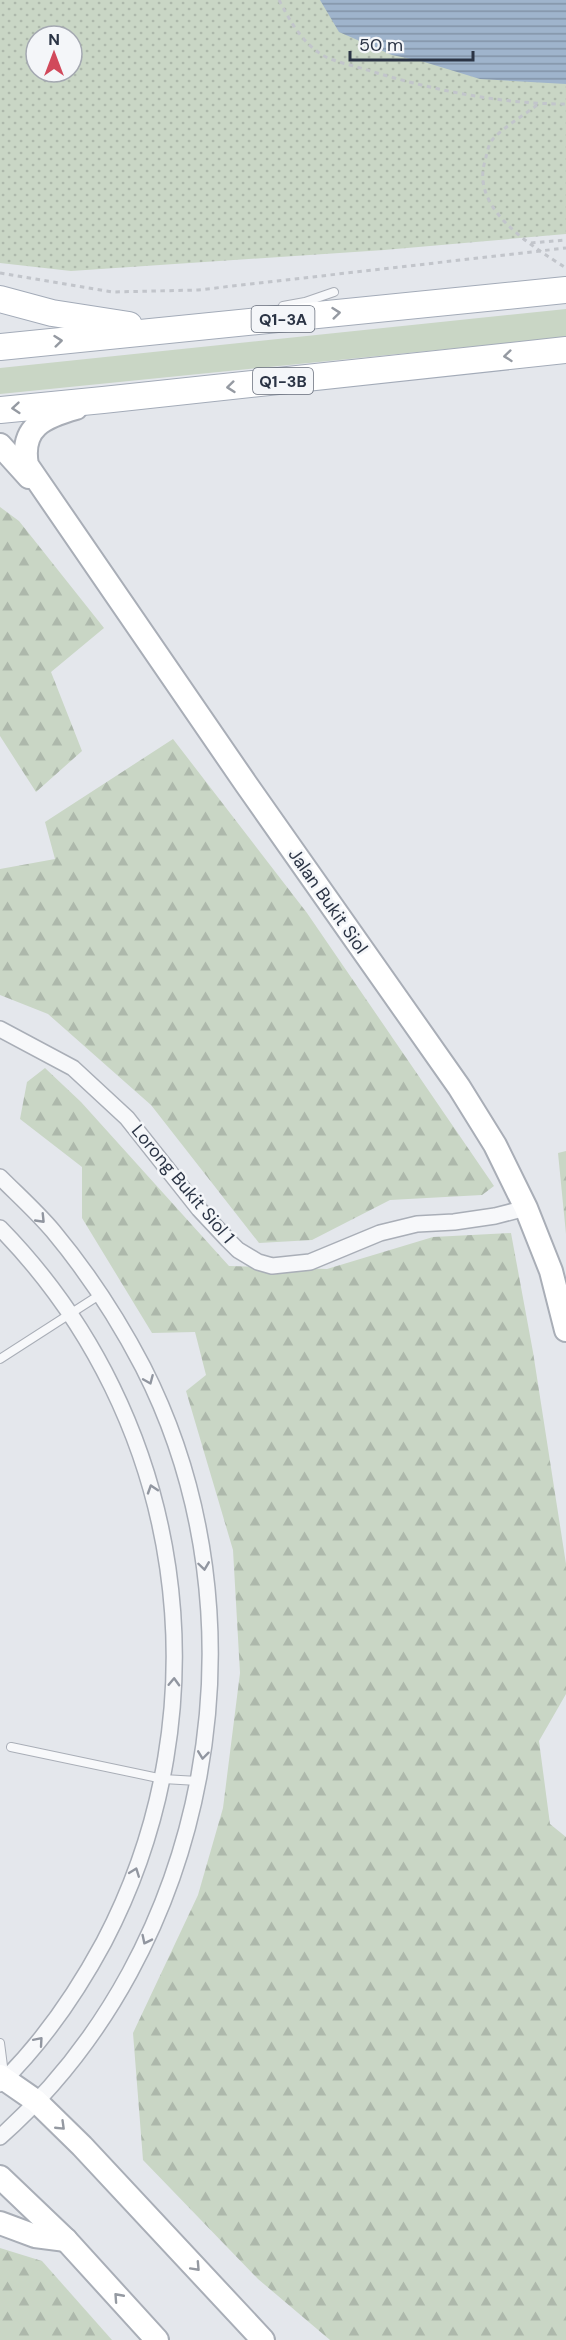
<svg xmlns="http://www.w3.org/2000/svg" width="566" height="2340" viewBox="0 0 566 2340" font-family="'DM Sans',sans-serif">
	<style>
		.grass { fill: #c9d6c5 }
		.forest { fill: url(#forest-firs) }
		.park { fill: url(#park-dots); fill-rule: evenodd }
		.water { fill: url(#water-rules) }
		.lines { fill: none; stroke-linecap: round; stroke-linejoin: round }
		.lane-casing { stroke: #a9aeb7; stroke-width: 10 }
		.street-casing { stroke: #a9aeb7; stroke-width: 18 }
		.secondary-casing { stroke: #a9aeb7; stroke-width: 26 }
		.primary-casing { stroke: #a3abb8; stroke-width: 28 }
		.path { stroke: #c2c5cb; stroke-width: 3; stroke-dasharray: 4.5 4.5; stroke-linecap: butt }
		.lane { stroke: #f7f8fa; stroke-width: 8 }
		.street { stroke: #f7f8fa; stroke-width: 15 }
		.secondary { stroke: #fff; stroke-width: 22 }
		.primary { stroke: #fff; stroke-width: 26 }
		.oneway { stroke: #959aa2 }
		.oneway2 { stroke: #9196a0 }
		.labels { text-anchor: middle; stroke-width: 5; stroke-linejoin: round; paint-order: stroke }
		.shield { fill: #f4f6f9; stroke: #676e7b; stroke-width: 1.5 }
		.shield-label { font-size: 16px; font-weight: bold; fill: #2b3445 }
		.street-label { font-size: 18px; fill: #2b3445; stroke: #f4f6f9 }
	</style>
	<defs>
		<pattern id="forest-firs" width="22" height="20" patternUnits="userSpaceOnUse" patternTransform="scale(1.5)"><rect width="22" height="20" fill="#c9d6c5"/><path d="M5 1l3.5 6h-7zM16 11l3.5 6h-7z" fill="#adb8ab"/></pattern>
		<pattern id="park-dots" width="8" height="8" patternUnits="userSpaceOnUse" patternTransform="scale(1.5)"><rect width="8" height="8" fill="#c9d6c5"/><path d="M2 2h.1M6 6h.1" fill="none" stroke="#adb8ab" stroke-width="1.8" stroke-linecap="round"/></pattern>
		<pattern id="water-rules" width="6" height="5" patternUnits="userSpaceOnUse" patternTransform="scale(1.5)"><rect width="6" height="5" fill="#9fb4cc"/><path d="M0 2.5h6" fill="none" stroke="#8293a7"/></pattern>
	</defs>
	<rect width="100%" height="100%" fill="#e4e7ec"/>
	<!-- grass -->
	<path class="grass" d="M 566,309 L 566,337 L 0,394 L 0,368 Z"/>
	<!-- forest -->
	<g class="forest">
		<path d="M 0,507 L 19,521 L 104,628 L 51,672 L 82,751 L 36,792 L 0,736 Z"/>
		<path d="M 173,739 L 307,913 L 494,1186 L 482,1195 L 390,1200 L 312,1240 L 259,1243 L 151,1105 L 48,1014 L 0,995 L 0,869 L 55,859 L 45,822 Z"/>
		<path d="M 45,1068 L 81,1102 L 229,1266 L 327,1269 L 433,1237 L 511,1233 L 533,1352 L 566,1564 L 566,1694 L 539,1741 L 550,1824 L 566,1837 L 566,2340 L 330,2340 L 258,2279 L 143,2160 L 133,2033 L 198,1895 L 223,1808 L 240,1673 L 233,1550 L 186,1391 L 206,1375 L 195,1332 L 152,1333 L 82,1218 L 82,1167 L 20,1119 L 27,1082 Z"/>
		<path d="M 566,1151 L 566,1234 L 558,1153 Z"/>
		<path d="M 0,2248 L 42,2261 L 112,2340 L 0,2340 Z"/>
	</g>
	<!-- park -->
	<path class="park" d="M 0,0 L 566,0 L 566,234 L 384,250 L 71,271 L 0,263 ZM 36,36 L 72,36 L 72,72 L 36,72 Z"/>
	<!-- water -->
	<path class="water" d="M 320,0 L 566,0 L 566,84 L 480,79 L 421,61 L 392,55 L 339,32 Z"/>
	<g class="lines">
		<!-- lane casing -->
		<g class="lane-casing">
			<g id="lane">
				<path d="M 283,306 L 305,302 L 334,292"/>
				<path d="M 0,1359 L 101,1294"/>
				<path d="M 11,1747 L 163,1779 L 198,1781"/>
				<path d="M 0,2043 L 4,2074"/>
			</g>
		</g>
		<!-- street casing -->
		<g class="street-casing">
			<g id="street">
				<path d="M 0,1029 L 73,1068 L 127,1118 L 199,1209 L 228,1240 L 238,1250 L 258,1262 L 272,1266 L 310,1262 L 380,1233 L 417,1224 L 454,1222 L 495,1216 L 526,1208"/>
				<path d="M 0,1177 C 18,1195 37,1212 53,1231 C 88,1273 118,1319 143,1367 C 271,1618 212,1949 0,2137"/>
				<path d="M 0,1228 C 186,1418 227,1707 104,1942 C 76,1994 42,2043 0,2084"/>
			</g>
		</g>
		<!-- secondary casing -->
		<g class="secondary-casing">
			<g id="secondary">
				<path d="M 76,408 C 44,417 20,427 27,465 L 246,784 L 459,1087 L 495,1145 L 526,1208 L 551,1271 L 566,1330"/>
				<path d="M 0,445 L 29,477"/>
				<path d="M 0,2076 L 36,2101 L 82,2146 L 263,2340"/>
				<path d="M 0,2177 L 66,2240 L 157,2340"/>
				<path d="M 0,2223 L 35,2236 L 66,2240"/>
			</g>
		</g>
		<!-- primary casing -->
		<g class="primary-casing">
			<g id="primary">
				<path d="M 0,299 L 52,313 L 129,325"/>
				<path d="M 0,347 L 566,290"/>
				<path d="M 0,410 L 103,400 L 566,350"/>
			</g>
		</g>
		<!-- path -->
		<g class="path">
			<path d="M 279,0 C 290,21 302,43 324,56 C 336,62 351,65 364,69 C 428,89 498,104 566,104"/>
			<path d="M 537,105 C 523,116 505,126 493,139 C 488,144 487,154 485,161 C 470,209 532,246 566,268"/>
			<path d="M 531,243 L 566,240"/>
			<path d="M 0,273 L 112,292 L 198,290 L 566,248"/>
		</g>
		<!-- lane -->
		<use href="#lane" class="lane"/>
		<!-- street -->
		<use href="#street" class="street"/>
		<!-- secondary -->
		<use href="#secondary" class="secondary"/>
		<!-- primary -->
		<use href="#primary" class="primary"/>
	</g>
	<!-- one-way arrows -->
	<defs><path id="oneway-chevron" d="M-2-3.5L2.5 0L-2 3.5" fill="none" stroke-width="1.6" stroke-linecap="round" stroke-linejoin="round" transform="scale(1.5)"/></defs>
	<g class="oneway">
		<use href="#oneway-chevron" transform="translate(336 313) rotate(-6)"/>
		<use href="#oneway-chevron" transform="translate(58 341) rotate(-6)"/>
		<use href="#oneway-chevron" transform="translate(508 356) rotate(174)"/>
		<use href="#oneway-chevron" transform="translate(231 387) rotate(174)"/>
		<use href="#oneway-chevron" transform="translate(16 408) rotate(175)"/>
		<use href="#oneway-chevron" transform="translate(61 2126) rotate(44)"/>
		<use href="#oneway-chevron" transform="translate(196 2267) rotate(47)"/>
		<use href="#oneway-chevron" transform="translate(118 2297) rotate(-132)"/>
	</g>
	<g class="oneway2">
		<use href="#oneway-chevron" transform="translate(41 1219) rotate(46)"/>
		<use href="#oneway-chevron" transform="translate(149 1380) rotate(67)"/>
		<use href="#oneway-chevron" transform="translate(152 1489) rotate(-108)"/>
		<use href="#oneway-chevron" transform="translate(204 1566) rotate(82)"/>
		<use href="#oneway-chevron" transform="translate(174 1682) rotate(-88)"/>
		<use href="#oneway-chevron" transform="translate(203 1755) rotate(97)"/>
		<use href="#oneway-chevron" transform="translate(135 1872) rotate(-69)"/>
		<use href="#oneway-chevron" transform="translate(146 1940) rotate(116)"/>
		<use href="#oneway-chevron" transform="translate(39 2041) rotate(-49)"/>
	</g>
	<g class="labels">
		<!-- shield labels -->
		<g class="shield">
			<rect x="251.5" y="306" width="63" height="26" rx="4.5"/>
			<rect x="253" y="368" width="60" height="26" rx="4.5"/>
		</g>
		<g class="shield-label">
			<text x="283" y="325">Q1-3A</text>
			<text x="283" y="387">Q1-3B</text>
		</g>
		<!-- street labels -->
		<g class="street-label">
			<text transform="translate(328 901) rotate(55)" y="6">Jalan Bukit Siol</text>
			<text transform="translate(183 1184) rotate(50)" y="6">Lorong Bukit Siol 1</text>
		</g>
	</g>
	<!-- north arrow -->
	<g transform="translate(54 54)"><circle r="28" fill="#f4f6f9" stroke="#a4a8b1" stroke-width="1.5"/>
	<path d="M0-4.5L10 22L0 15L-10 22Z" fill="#d1495b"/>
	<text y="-9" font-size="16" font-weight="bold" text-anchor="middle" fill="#2b3445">N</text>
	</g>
	<!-- scale -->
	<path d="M350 51v9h123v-9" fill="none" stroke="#2b3445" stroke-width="3"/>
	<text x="359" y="51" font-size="18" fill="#2b3445" stroke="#f4f6f9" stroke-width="4.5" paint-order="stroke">50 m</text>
</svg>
